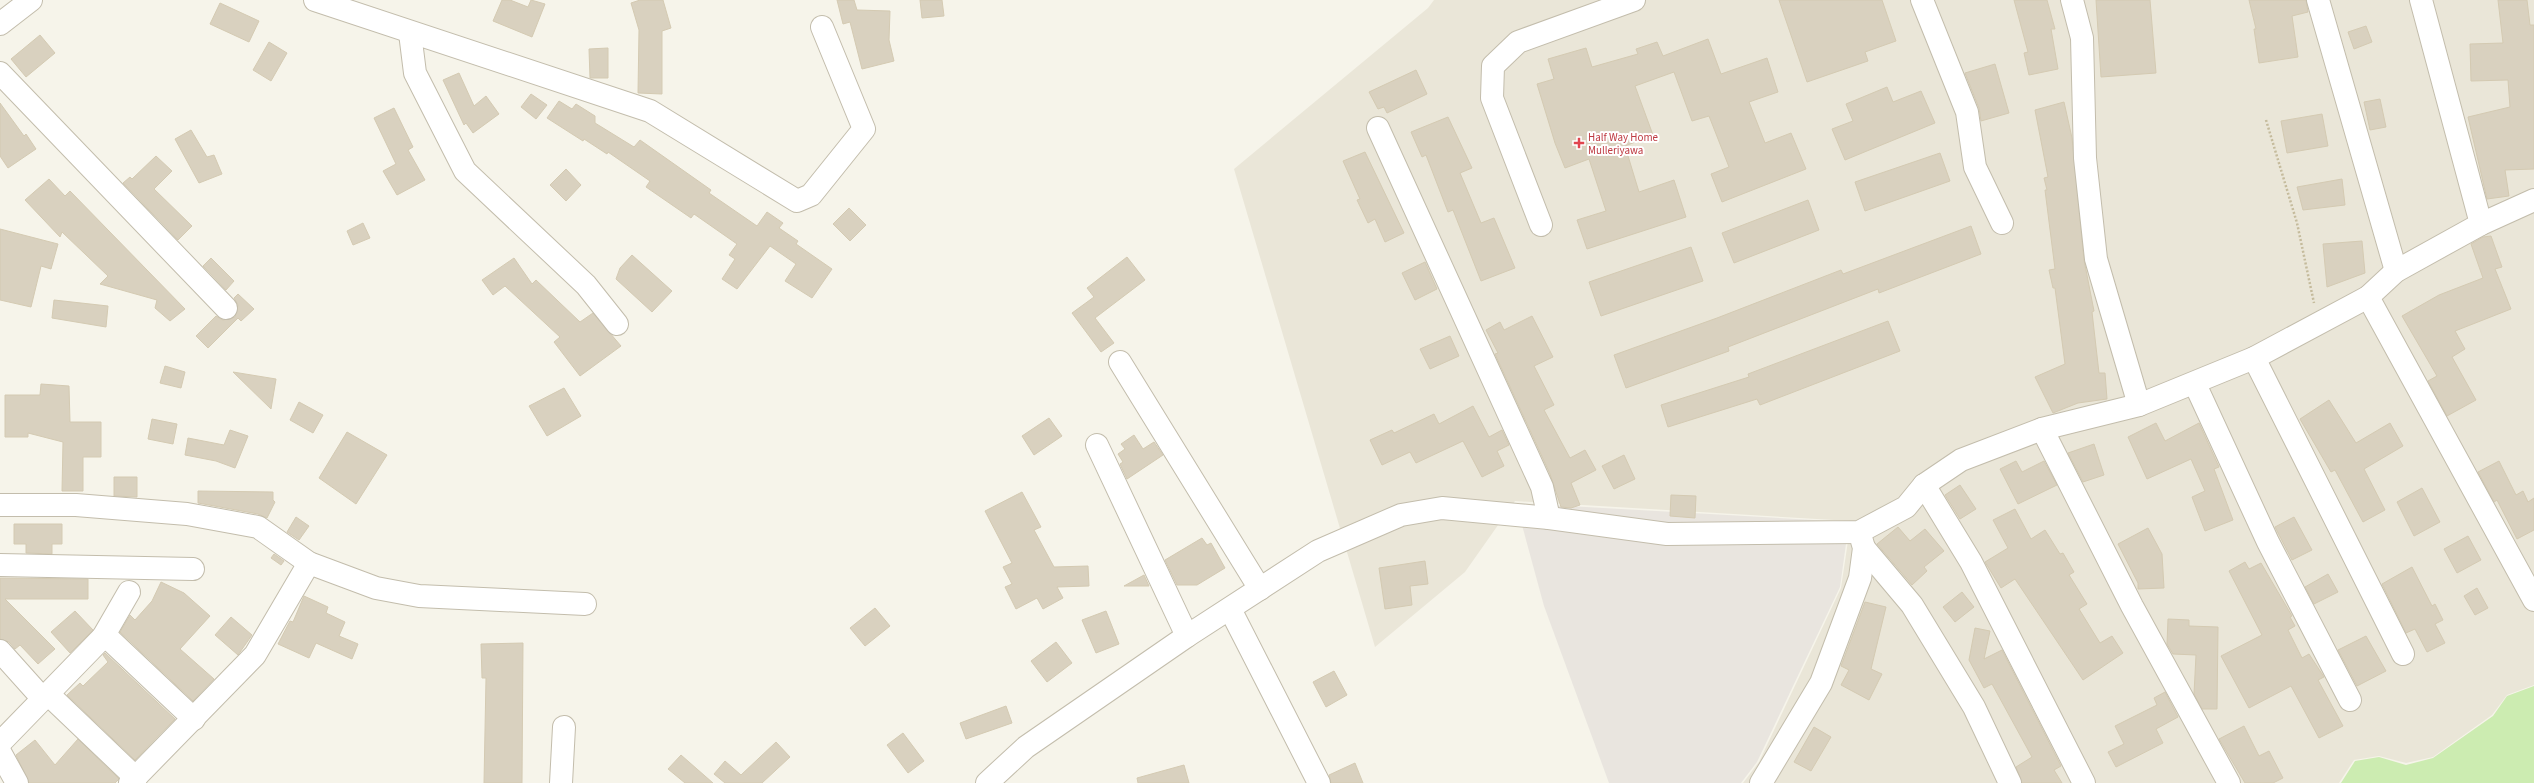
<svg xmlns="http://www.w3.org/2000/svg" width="2534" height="783" viewBox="0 0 2534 783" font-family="'Source Sans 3',sans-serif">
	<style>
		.residential { fill: #eae6d8 }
		.industrial { fill: #e9e5df }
		.green { fill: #ccecb1 }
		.building { fill: #d9d1bf; stroke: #d4cab2 }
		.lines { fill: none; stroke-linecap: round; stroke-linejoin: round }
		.minor-casing { stroke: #c3bdac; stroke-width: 24 }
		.path { stroke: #c5bb9c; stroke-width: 2.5; stroke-dasharray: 2 2; stroke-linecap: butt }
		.minor { stroke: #fff; stroke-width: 22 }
		.health-dot { fill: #e0444e; stroke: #fff; stroke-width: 1.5 }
		.labels { text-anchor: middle; stroke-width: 4; stroke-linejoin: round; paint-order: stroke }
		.health-label { font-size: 11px; fill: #be3a42; stroke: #fff; text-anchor: start }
	</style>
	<rect width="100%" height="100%" fill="#f6f4ea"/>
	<!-- residential -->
	<path class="residential" d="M 1434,0 L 2534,0 L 2534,685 L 2507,695 L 2492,715 L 2433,757 L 2406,763 L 2379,756 L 2354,760 L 2339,783 L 1743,783 L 1759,762 L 1841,588 L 1851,521 L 1515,501 L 1465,572 L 1375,647 L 1234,169 L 1428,8 Z"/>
	<!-- industrial -->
	<path class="industrial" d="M 1516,503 L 1849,522 L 1840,587 L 1757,762 L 1741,783 L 1609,783 L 1544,606 Z"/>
	<!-- green -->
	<path class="green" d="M 2534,686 L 2534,783 L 2341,783 L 2355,761 L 2379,757 L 2406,765 L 2433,758 L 2493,716 L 2507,696 Z"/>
	<!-- building -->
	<g class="building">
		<path d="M 502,0 L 510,0 L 528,7 L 531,0 L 545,4 L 532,37 L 493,21 Z"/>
		<path d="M 640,0 L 663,0 L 671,28 L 662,31 L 662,94 L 638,93 L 639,30 L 631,3 Z"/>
		<path d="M 837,0 L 854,0 L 857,10 L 890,11 L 889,40 L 894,61 L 862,69 L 850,22 L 843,24 Z"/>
		<path d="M 920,0 L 942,0 L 944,16 L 922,18 Z"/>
		<path d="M 1779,0 L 1882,0 L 1896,41 L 1865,52 L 1868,61 L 1807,82 Z"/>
		<path d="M 2014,0 L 2047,0 L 2055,29 L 2051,29 L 2058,69 L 2029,75 L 2024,53 L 2028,52 Z"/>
		<path d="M 2096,0 L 2150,0 L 2156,73 L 2101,77 Z"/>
		<path d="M 2249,0 L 2306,0 L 2308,12 L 2292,16 L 2298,57 L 2259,63 L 2254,29 L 2256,29 Z"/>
		<path d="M 2498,0 L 2527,0 L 2530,25 L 2534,25 L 2534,169 L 2505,170 L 2509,196 L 2487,199 L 2468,117 L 2510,107 L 2508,80 L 2471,81 L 2470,44 L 2503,43 Z"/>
		<path d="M 220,3 L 259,21 L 249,42 L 210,24 Z"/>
		<path d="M 2366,26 L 2372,42 L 2354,49 L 2348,32 Z"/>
		<path d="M 40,35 L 55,53 L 26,77 L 11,59 Z"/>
		<path d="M 1708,39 L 1721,74 L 1767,58 L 1778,92 L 1749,102 L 1765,143 L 1791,133 L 1806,169 L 1722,202 L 1711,174 L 1729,167 L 1709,116 L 1692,121 L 1674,72 L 1635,86 L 1653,135 L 1625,146 L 1639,192 L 1674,180 L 1686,217 L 1587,249 L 1577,220 L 1606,211 L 1589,159 L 1565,168 L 1555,143 L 1537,84 L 1554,79 L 1548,59 L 1586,48 L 1592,67 L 1638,54 L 1636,49 L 1657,42 L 1663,56 Z"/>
		<path d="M 269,42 L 287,53 L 271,81 L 253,70 Z"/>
		<path d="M 608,48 L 608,78 L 590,78 L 589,49 Z"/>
		<path d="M 1995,64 L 2009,113 L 1981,121 L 1979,108 L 1965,73 Z"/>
		<path d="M 1416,70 L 1427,94 L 1387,113 L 1384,107 L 1378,109 L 1369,92 Z"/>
		<path d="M 459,73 L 474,106 L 486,96 L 499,114 L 473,133 L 466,123 L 464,125 L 443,80 Z"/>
		<path d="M 1887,87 L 1893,102 L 1921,91 L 1935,123 L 1845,160 L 1832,129 L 1853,121 L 1846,104 Z"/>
		<path d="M 531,94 L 547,105 L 536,119 L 521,107 Z"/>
		<path d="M 2380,99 L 2386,127 L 2370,130 L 2364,102 Z"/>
		<path d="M 559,101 L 572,109 L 576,104 L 595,116 L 595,123 L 634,147 L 640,140 L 711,190 L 709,193 L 757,226 L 767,212 L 783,223 L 779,228 L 798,241 L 796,244 L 832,269 L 812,298 L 785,281 L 796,264 L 770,246 L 737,289 L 722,279 L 735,259 L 729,255 L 737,244 L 694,214 L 691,218 L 646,187 L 650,181 L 608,152 L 607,154 L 584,139 L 583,141 L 547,118 Z"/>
		<path d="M 2064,102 L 2072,138 L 2084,260 L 2094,311 L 2092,312 L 2099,373 L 2105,373 L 2107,399 L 2078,403 L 2053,413 L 2035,377 L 2065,364 L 2055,288 L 2053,288 L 2049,270 L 2055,269 L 2045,190 L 2047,190 L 2044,178 L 2048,177 L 2035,110 Z"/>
		<path d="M 0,103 L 24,136 L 26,134 L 36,149 L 8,168 L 0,156 Z"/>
		<path d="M 394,108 L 413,147 L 408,150 L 425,180 L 397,195 L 383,171 L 396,164 L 374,118 Z"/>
		<path d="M 2322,114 L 2328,146 L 2287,153 L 2281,121 Z"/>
		<path d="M 1448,117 L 1472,168 L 1460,173 L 1481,223 L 1494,218 L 1515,268 L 1481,281 L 1453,210 L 1448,212 L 1426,155 L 1422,157 L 1411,132 Z"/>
		<path d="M 191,130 L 207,157 L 214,155 L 222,174 L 199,183 L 175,139 Z"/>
		<path d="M 1365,152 L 1404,233 L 1385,242 L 1375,219 L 1368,223 L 1357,200 L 1360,199 L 1343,161 Z"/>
		<path d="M 1940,153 L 1950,181 L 1865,211 L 1855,182 Z"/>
		<path d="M 156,156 L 172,171 L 154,189 L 192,226 L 178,240 L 123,183 L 130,177 L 132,179 Z"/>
		<path d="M 566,169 L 581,185 L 566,201 L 550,185 Z"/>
		<path d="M 49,179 L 65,196 L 70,191 L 185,309 L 170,321 L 155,308 L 157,300 L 100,284 L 108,276 L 62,232 L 60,237 L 25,200 Z"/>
		<path d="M 2342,179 L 2345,205 L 2303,210 L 2297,187 Z"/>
		<path d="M 1808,200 L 1819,230 L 1734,263 L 1722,233 Z"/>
		<path d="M 849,208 L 866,225 L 850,241 L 833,224 Z"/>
		<path d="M 363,223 L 370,238 L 353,245 L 347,231 Z"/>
		<path d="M 1971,226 L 1981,254 L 1879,293 L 1878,289 L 1728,347 L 1729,351 L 1626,388 L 1614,355 L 1717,318 L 1841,270 L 1843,274 Z"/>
		<path d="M 0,229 L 58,244 L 51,269 L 41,266 L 31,307 L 0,300 Z"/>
		<path d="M 2491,236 L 2502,267 L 2495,269 L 2511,309 L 2455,331 L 2465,349 L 2452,357 L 2476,400 L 2447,416 L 2428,381 L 2437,376 L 2402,316 L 2439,295 L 2483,278 L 2471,244 L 2483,237 Z"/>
		<path d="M 2362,241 L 2365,273 L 2327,287 L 2323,244 Z"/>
		<path d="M 1691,247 L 1703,281 L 1601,316 L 1589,282 Z"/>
		<path d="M 632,255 L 672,291 L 652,312 L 616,279 L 620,268 Z"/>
		<path d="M 1127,257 L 1145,280 L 1095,318 L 1114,343 L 1101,352 L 1072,313 L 1094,297 L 1087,288 Z"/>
		<path d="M 211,258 L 234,281 L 226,290 L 203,266 Z"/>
		<path d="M 514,258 L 532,284 L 536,280 L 580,322 L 593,313 L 621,346 L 580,376 L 554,342 L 560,337 L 505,286 L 493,295 L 482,280 Z"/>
		<path d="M 1425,262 L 1437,289 L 1415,300 L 1402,273 Z"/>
		<path d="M 238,294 L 254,309 L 241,321 L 238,318 L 208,348 L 196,336 L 216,316 L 223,320 L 235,317 L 238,305 L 234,298 Z"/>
		<path d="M 54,300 L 108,306 L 106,327 L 52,318 Z"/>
		<path d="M 1532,316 L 1553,357 L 1534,366 L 1554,405 L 1544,410 L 1570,458 L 1585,450 L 1596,470 L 1571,483 L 1580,505 L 1571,508 L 1561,507 L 1550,474 L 1495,354 L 1498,353 L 1486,330 L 1500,322 L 1504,330 Z"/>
		<path d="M 1888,321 L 1900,351 L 1760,405 L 1757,399 L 1668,427 L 1661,405 L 1749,377 L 1748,374 Z"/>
		<path d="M 1450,336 L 1459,356 L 1430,369 L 1420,349 Z"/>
		<path d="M 165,366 L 185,372 L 181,388 L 160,383 Z"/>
		<path d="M 233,372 L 276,379 L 271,409 Z"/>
		<path d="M 41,384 L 69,386 L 70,422 L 101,422 L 101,457 L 83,457 L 83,491 L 62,491 L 63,442 L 28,433 L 28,437 L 5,437 L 5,395 L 40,395 Z"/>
		<path d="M 564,388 L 581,416 L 547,436 L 529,406 Z"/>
		<path d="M 2329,400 L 2356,443 L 2390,423 L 2403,446 L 2364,469 L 2385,510 L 2363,522 L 2335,470 L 2331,472 L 2300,419 Z"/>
		<path d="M 299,402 L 323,415 L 313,433 L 290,420 Z"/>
		<path d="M 1473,406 L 1489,437 L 1502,430 L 1509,445 L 1497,451 L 1504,466 L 1482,477 L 1463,441 L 1416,463 L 1410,452 L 1382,465 L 1370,440 L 1392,430 L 1394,433 L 1434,414 L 1439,424 Z"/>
		<path d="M 1049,418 L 1062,436 L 1034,455 L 1022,436 Z"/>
		<path d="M 152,419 L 177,424 L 173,444 L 148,439 Z"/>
		<path d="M 2156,423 L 2165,441 L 2199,423 L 2219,467 L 2214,469 L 2233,520 L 2205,531 L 2192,497 L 2205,491 L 2191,459 L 2147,479 L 2128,437 Z"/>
		<path d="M 230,430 L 248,436 L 235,468 L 216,461 L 185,455 L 188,438 L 224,445 Z"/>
		<path d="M 347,432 L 387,455 L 356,504 L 319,478 Z"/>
		<path d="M 1134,435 L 1143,449 L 1154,442 L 1163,455 L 1127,479 L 1120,464 L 1123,462 L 1118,454 L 1125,449 L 1121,444 Z"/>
		<path d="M 2094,444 L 2104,475 L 2083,482 L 2068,453 Z"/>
		<path d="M 1624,455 L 1635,479 L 1614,489 L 1602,466 Z"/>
		<path d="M 2016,461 L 2022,472 L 2044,461 L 2057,485 L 2018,504 L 2000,469 Z"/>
		<path d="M 2499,461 L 2516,495 L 2523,491 L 2528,502 L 2534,498 L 2534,530 L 2517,539 L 2497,500 L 2494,502 L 2478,472 Z"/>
		<path d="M 114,477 L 137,477 L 137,497 L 114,496 Z"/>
		<path d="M 1960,485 L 1976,509 L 1960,519 L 1945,495 Z"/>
		<path d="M 2422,488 L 2440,522 L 2414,536 L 2397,502 Z"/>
		<path d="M 198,491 L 273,492 L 273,500 L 275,502 L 267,518 L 258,514 L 198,503 Z"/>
		<path d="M 1022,492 L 1041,527 L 1034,530 L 1054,567 L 1088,566 L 1089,586 L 1057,587 L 1063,598 L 1043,609 L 1037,598 L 1016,609 L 1005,587 L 1012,584 L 1003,567 L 1012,563 L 985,511 Z"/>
		<path d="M 1671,495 L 1696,496 L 1695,518 L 1670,516 Z"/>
		<path d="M 2015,509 L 2031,539 L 2045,530 L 2060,554 L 2063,553 L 2074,572 L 2069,575 L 2087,604 L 2079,609 L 2100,643 L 2112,636 L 2123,653 L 2083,680 L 2015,579 L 2001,588 L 1985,562 L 2008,548 L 1993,520 Z"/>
		<path d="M 296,517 L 309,526 L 299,540 L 287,532 Z"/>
		<path d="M 2294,517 L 2312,550 L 2292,560 L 2275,527 Z"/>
		<path d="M 14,524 L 62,524 L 62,544 L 52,544 L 52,554 L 26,553 L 26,544 L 14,544 Z"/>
		<path d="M 1898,527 L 1910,541 L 1925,529 L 1944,551 L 1924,567 L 1927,571 L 1912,585 L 1877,544 Z"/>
		<path d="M 2148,528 L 2162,554 L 2164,588 L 2138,589 L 2138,583 L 2118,544 Z"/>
		<path d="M 2468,536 L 2481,560 L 2457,573 L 2444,549 Z"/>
		<path d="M 1202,538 L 1207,545 L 1211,543 L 1225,568 L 1197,585 L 1177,585 L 1165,560 Z"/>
		<path d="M 274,554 L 284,561 L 281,565 L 271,558 Z"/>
		<path d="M 1425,561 L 1428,584 L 1410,586 L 1412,605 L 1385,609 L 1379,568 Z"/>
		<path d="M 2245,562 L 2249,569 L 2261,563 L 2292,616 L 2290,617 L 2295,626 L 2288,630 L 2302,658 L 2309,654 L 2324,677 L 2318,680 L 2343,726 L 2319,738 L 2291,686 L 2249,708 L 2221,656 L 2262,635 L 2229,571 Z"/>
		<path d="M 2412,567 L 2432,606 L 2435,604 L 2443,620 L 2435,624 L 2445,643 L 2427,652 L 2415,629 L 2406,633 L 2382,584 Z"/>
		<path d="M 2328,574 L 2338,592 L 2314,604 L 2305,587 Z"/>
		<path d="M 1144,575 L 1149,586 L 1124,586 Z"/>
		<path d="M 0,578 L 88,579 L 88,599 L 5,599 L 55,649 L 38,664 L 20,645 L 15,649 L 9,642 L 0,639 Z"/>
		<path d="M 161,582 L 184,593 L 210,616 L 180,649 L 214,679 L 193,701 L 120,632 L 130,615 L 135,620 L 152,601 Z"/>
		<path d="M 2477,588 L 2488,608 L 2475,615 L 2464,596 Z"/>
		<path d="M 1962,592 L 1974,607 L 1955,622 L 1943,607 Z"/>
		<path d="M 304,596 L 328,607 L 326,613 L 345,622 L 339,636 L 358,644 L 352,659 L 316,643 L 309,658 L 278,644 L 290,621 L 293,622 Z"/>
		<path d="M 1865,602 L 1886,607 L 1871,669 L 1882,674 L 1869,700 L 1841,685 L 1849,670 L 1841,666 Z"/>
		<path d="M 875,608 L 890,626 L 865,646 L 850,628 Z"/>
		<path d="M 75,611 L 93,630 L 70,653 L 51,632 Z"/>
		<path d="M 1106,611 L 1119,644 L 1096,653 L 1082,620 Z"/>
		<path d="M 231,617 L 252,635 L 238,655 L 215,635 Z"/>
		<path d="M 2168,619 L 2189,620 L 2189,626 L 2218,627 L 2217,709 L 2202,709 L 2194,694 L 2196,655 L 2173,654 L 2167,644 Z"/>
		<path d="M 1975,628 L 1990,631 L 1984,659 L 2002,650 L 2061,766 L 2054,770 L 2062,783 L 2022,783 L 2016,767 L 2032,757 L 1992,684 L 1984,688 L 1969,660 Z"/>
		<path d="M 2366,636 L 2386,671 L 2357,686 L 2338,650 Z"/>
		<path d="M 1056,642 L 1072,663 L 1047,682 L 1031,661 Z"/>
		<path d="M 523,643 L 522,783 L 484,783 L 486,678 L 482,678 L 481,644 Z"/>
		<path d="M 105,653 L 175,719 L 135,760 L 67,695 L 80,683 L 83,686 L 108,662 L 103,655 Z"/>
		<path d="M 1334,671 L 1347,695 L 1326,707 L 1313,682 Z"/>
		<path d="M 2165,692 L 2178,717 L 2156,729 L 2163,743 L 2116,767 L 2108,752 L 2124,744 L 2115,726 L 2157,705 L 2154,698 Z"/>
		<path d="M 1006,706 L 1012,723 L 966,739 L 960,723 Z"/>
		<path d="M 2244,726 L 2259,756 L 2269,751 L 2283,778 L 2273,783 L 2245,783 L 2219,739 Z"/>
		<path d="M 1814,727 L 1831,737 L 1811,771 L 1794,762 Z"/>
		<path d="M 903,733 L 924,761 L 908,773 L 887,745 Z"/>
		<path d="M 78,739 L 119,779 L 115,783 L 29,783 L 16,755 L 35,740 L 55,765 Z"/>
		<path d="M 776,742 L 790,757 L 762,783 L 725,783 L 714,774 L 725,761 L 741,775 Z"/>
		<path d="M 681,755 L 713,783 L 685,783 L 668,769 Z"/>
		<path d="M 1355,763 L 1363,783 L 1331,783 L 1329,775 Z"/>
		<path d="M 1184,765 L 1189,783 L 1138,783 L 1137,778 Z"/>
	</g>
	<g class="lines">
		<!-- minor casing -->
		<g class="minor-casing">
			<g id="minor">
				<path d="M 315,0 L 650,111 L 797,201 L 811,195 L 864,129 L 822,27"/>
				<path d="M 1922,0 L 1967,112 L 1975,167 L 2002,223"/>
				<path d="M 2072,0 L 2082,38 L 2085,158 L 2096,259 L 2139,405"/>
				<path d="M 2318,0 L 2396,271"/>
				<path d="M 2421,0 L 2481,224"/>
				<path d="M 0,24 L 31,0"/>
				<path d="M 410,33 L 415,73 L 465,171 L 586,285 L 617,324"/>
				<path d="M 0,73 L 226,308"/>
				<path d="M 1378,128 L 1542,487 L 1549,518"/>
				<path d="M 1541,225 L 1492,98 L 1493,66 L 1518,42 L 1634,0"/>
				<path d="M 2368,297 L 2534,600"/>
				<path d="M 2254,358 L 2403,654"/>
				<path d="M 1120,362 L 1260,589"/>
				<path d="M 2195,384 L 2268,542 L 2350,700"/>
				<path d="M 2042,429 L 2132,606 L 2229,783"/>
				<path d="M 1097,445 L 1187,636"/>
				<path d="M 1924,485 L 1971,562 L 2084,783"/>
				<path d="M 0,505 L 76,505 L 187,514 L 258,527 L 309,563 L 376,588 L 419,596 L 585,604"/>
				<path d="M 1864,548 L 1912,605 L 1974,707 L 2010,783"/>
				<path d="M 0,565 L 193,569"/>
				<path d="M 1230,609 L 1319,783"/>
				<path d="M 103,637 L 129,592"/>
				<path d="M 0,651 L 43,699"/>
				<path d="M 48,694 L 136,778"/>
				<path d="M 0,743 L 103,637 L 108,638 L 194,719"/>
				<path d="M 0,752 L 17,783"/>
				<path d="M 130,783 L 255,655 L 309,563"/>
				<path d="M 561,783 L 564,727"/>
				<path d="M 987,783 L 1026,747 L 1187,636 L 1318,551 L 1401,515 L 1442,508 L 1549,518 L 1667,534 L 1859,532 L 1906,507 L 1924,485 L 1961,460 L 2042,429 L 2139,405 L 2254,358 L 2368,297 L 2396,271 L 2481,224 L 2534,200"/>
				<path d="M 1761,783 L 1821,683 L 1860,578 L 1864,548 L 1862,541"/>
			</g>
		</g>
		<!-- path -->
		<path class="path" d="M 2266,120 L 2297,223 L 2314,303"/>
		<!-- minor -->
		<use href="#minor" class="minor"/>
	</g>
	<!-- markers -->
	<path class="health-dot" d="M1577 137h4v4h4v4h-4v4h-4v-4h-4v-4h4z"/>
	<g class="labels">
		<!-- health labels -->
		<g class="health-label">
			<text x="1588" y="141">Half Way Home<tspan x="1588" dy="13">Mulleriyawa</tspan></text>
		</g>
	</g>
</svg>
